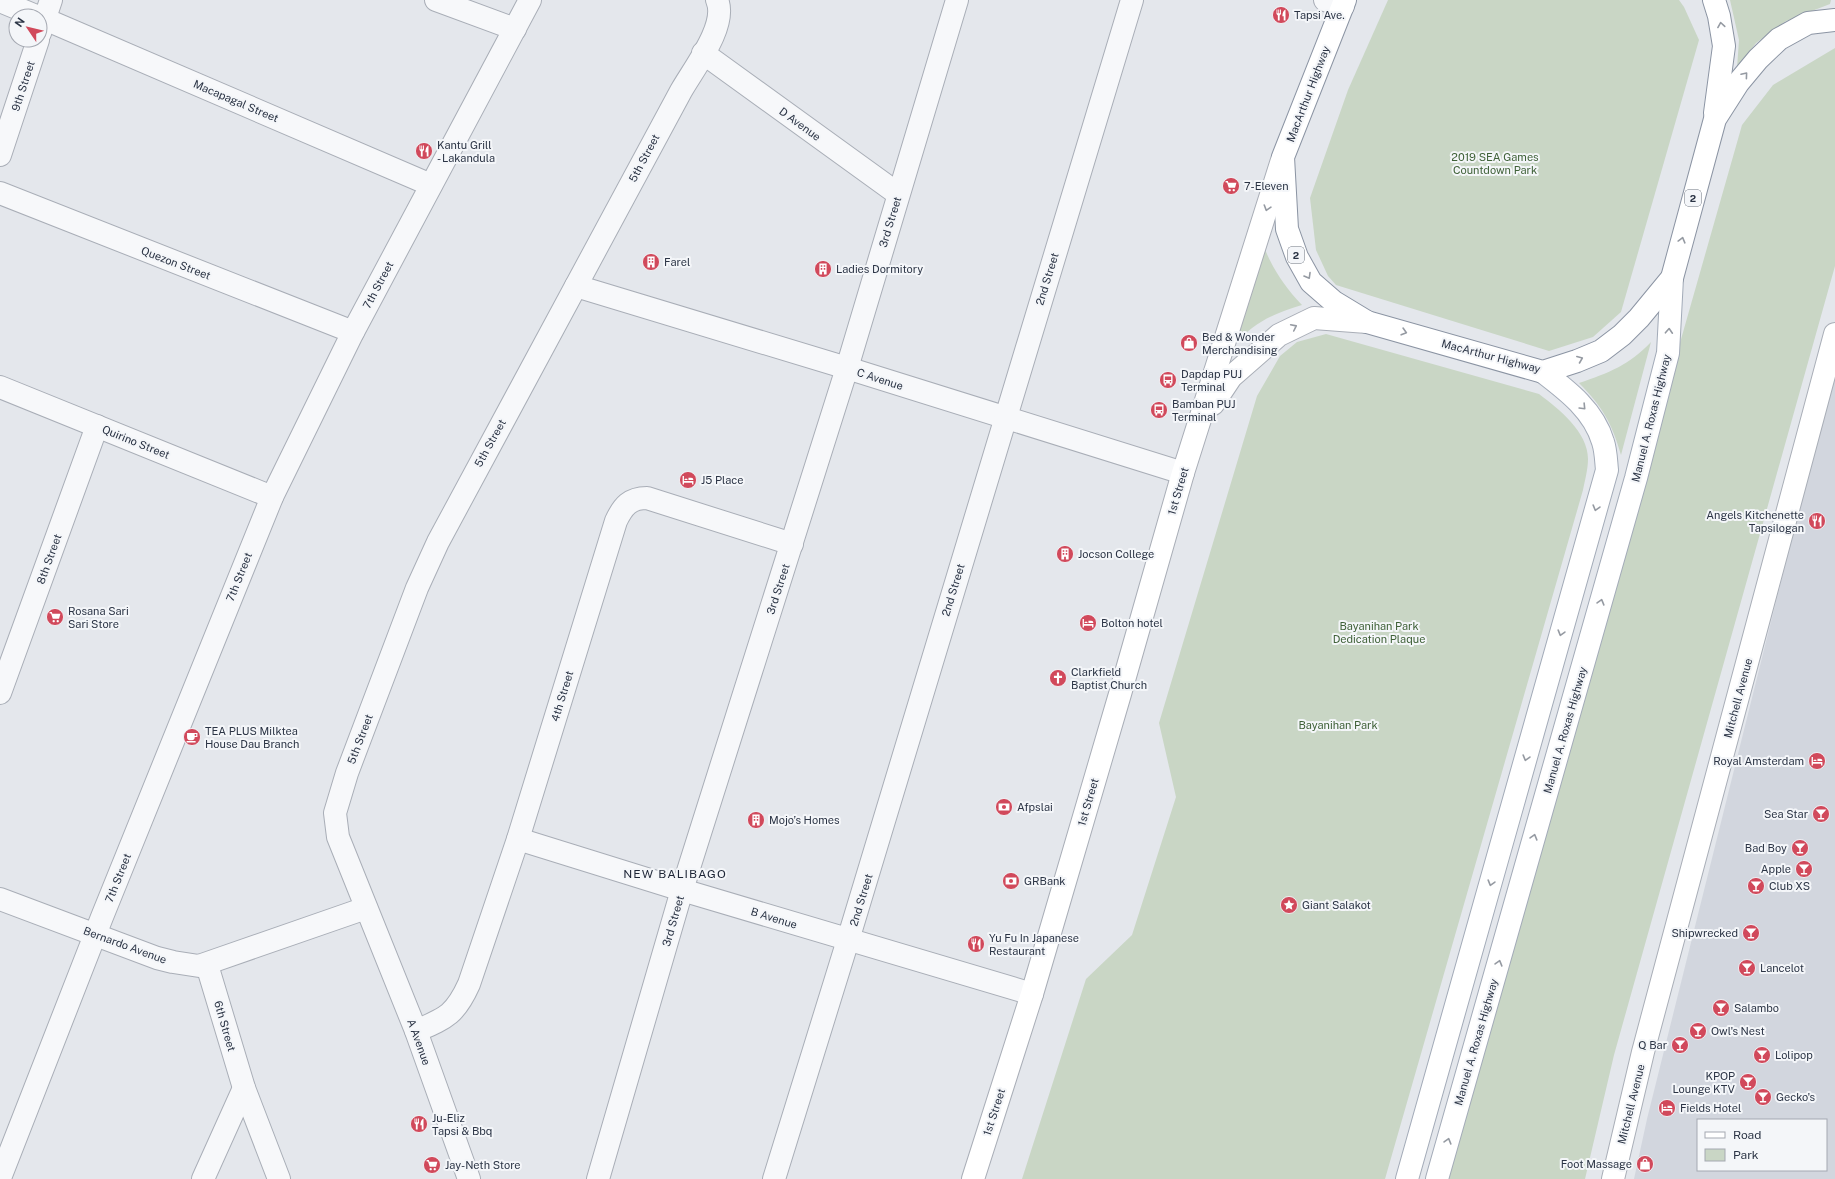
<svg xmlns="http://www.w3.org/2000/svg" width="1835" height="1179" viewBox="0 0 1835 1179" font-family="'Public Sans',sans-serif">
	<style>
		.built { fill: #d2d6de; fill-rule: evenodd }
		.green { fill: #c9d6c5 }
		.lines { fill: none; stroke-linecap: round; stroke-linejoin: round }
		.street-casing { stroke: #a9aeb7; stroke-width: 24 }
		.secondary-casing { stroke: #a9aeb7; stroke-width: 24 }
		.primary-casing { stroke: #a3abb8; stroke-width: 24 }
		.highway-casing { stroke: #8b94a3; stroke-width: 24 }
		.street { stroke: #f7f8fa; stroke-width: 22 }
		.secondary { stroke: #fff; stroke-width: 22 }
		.primary { stroke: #fff; stroke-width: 22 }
		.highway { stroke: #fff; stroke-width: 22 }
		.oneway { stroke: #959aa2 }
		.labels { text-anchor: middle; stroke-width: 4; stroke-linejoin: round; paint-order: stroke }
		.shield { fill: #f4f6f9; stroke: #676e7b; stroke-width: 1 }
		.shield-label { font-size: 10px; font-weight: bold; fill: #2b3445 }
		.poi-label { font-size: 11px; fill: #2b3445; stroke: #f4f6f9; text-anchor: start }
		.street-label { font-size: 11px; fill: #2b3445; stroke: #f4f6f9 }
		.park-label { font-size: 11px; fill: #3f6138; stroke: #f4f6f9 }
		.neighbourhood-label { font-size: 12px; letter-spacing: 1px; fill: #1d2536; stroke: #f4f6f9 }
	</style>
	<rect width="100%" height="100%" fill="#e4e7ec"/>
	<!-- built -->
	<path class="built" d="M 1835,365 L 1835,1179 L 1634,1179 L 1647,1119 ZM 1698,1120 L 1826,1120 L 1826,1170 L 1698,1170 Z"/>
	<!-- green -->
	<g class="green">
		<path d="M 1388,0 L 1679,0 L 1684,7 L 1699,40 L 1621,312 L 1593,337 L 1549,351 L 1336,285 L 1328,276 L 1316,250 L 1310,198 L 1348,90 Z"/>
		<path d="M 1730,0 L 1831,0 L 1830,4 L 1786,21 L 1756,43 L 1737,68 L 1739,40 Z"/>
		<path d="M 1835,48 L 1835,266 L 1614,1055 L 1585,1179 L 1442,1179 L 1742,125 L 1773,85 Z"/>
		<path d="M 1261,239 C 1270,265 1283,285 1302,305 C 1267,316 1257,322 1230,347 Z"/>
		<path d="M 1326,334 L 1539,394 C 1559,409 1588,432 1588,459 C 1588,469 1585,480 1583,490 L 1385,1179 L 1022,1179 L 1086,979 L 1132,935 L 1176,797 L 1159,723 L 1257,396 L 1280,356 L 1297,342 Z"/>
		<path d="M 1651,342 L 1621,455 C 1612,423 1602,406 1579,383 C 1609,373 1629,365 1651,342 Z"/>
	</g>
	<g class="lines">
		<!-- street casing -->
		<g class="street-casing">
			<g id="street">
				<path d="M 436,0 L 515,29"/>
				<path d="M 1325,0 L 1343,6"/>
				<path d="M 0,1 L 36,16"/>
				<path d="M 40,17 L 431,185"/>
				<path d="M 40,33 L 51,0"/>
				<path d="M 703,53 L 898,194"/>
				<path d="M 0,155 L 38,40"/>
				<path d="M 0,193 L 353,332"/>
				<path d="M 576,286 L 847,368 L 1183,473"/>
				<path d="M 0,387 L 272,497"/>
				<path d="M 0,693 L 97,426"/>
				<path d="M 518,839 L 682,890 L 1032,994"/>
				<path d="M 0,899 L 157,958 L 173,962 L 199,966 L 366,908"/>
				<path d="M 207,965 L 244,1088 L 279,1179"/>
				<path d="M 416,1031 C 446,1018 455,1015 469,984 L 518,839 L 616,521 C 623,506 630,498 647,498 L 792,544"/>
				<path d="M 0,1178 L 102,917 L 272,497 L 353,332 L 530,0"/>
				<path d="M 203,1179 L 244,1088"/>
				<path d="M 469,1179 L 416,1031 L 338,837 L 335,813 L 347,773 L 417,588 L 438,542 L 681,91 C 694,68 728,25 717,0"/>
				<path d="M 598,1179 L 682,890 L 847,368 L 957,0"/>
				<path d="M 774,1179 L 848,940 L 1132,0"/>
			</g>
		</g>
		<!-- secondary casing -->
		<g class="secondary-casing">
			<g id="secondary">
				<path d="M 1213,404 L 1231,377 L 1279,335 L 1314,318 L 1367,322"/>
				<path d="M 973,1179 L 1032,994 L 1120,694 L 1183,473 L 1282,160"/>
				<path d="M 1613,1179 L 1643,1052 L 1835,334"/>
			</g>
		</g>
		<!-- primary casing -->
		<g class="primary-casing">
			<g id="primary">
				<path d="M 1407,1179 L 1607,470 C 1606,461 1606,451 1603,442 C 1594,411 1568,391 1543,372"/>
				<path d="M 1437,1179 L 1636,478 L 1668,353 L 1672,278"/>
			</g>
		</g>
		<!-- highway casing -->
		<g class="highway-casing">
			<g id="highway">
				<path d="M 1345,0 L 1283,157 L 1287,229 L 1297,257 L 1311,282 L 1334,302 L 1367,322 L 1543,372 L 1577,361 L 1601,351 L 1622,335 L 1639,318 L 1672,278 L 1715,119 L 1738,83 L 1758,59 L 1779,39 L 1808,23 L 1835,20"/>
				<path d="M 1714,0 L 1719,16 L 1724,46 L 1715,113"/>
			</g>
		</g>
		<!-- street -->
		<use href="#street" class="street"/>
		<!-- secondary -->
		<use href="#secondary" class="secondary"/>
		<!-- primary -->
		<use href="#primary" class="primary"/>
		<!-- highway -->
		<use href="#highway" class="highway"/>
	</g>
	<!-- one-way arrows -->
	<defs><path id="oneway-chevron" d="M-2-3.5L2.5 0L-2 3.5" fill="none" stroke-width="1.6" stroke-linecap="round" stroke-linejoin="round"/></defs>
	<g class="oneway">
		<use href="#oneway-chevron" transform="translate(1721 25) rotate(-99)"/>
		<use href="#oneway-chevron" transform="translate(1745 75) rotate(-50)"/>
		<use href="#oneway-chevron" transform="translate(1267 208) rotate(107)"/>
		<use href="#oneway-chevron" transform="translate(1682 240) rotate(-75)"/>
		<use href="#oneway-chevron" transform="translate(1308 276) rotate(60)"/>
		<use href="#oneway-chevron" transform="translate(1294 327) rotate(-26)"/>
		<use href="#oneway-chevron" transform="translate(1669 331) rotate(-87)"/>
		<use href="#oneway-chevron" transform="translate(1404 332) rotate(16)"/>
		<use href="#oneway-chevron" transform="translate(1580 359) rotate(-22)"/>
		<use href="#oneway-chevron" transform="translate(1583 407) rotate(46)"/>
		<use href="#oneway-chevron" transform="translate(1596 508) rotate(106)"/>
		<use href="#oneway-chevron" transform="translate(1601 602) rotate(-74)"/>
		<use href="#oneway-chevron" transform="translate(1561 633) rotate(106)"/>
		<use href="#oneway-chevron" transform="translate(1526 758) rotate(106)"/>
		<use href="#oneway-chevron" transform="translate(1534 837) rotate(-74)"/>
		<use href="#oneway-chevron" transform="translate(1491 883) rotate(106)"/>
		<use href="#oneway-chevron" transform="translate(1499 963) rotate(-74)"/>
		<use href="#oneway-chevron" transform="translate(1448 1141) rotate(-74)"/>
	</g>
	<!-- icons -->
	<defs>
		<g id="restaurant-disc" transform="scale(0.9)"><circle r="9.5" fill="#d1495b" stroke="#f4f6f9"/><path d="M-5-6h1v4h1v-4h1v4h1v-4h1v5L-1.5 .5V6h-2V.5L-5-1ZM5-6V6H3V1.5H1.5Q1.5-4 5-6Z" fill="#fff"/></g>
		<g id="supermarket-disc" transform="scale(0.9)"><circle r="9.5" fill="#d1495b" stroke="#f4f6f9"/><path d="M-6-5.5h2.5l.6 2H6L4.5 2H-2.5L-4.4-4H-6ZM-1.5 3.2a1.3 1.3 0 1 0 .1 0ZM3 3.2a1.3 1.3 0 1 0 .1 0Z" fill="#fff"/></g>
		<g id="building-disc" transform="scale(0.9)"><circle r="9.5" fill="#d1495b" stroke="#f4f6f9"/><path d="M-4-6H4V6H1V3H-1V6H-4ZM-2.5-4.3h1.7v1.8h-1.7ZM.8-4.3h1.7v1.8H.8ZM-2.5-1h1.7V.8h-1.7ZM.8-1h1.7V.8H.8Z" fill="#fff"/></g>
		<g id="shop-disc" transform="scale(0.9)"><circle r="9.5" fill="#d1495b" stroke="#f4f6f9"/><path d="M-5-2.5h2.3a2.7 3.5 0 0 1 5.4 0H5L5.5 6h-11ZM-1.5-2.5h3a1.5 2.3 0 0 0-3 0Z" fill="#fff"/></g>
		<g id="bus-disc" transform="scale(0.9)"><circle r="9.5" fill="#d1495b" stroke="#f4f6f9"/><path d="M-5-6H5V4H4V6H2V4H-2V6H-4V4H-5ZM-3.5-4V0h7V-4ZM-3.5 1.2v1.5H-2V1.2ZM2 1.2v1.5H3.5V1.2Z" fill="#fff"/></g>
		<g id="hotel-disc" transform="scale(0.9)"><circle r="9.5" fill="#d1495b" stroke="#f4f6f9"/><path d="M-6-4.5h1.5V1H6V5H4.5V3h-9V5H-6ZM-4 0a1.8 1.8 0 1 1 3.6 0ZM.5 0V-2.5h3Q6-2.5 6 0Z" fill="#fff"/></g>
		<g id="church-disc" transform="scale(0.9)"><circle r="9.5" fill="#d1495b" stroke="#f4f6f9"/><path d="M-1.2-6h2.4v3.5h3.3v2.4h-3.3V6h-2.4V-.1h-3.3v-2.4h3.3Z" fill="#fff"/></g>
		<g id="cafe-disc" transform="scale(0.9)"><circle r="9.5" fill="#d1495b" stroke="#f4f6f9"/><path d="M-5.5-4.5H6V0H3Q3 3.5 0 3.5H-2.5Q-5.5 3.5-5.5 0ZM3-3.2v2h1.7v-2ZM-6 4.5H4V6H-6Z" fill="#fff"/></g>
		<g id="bank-disc" transform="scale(0.9)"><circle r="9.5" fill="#d1495b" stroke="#f4f6f9"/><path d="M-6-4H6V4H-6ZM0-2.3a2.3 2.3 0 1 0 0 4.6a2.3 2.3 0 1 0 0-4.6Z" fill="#fff"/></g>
		<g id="bar-disc" transform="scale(0.9)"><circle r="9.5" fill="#d1495b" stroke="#f4f6f9"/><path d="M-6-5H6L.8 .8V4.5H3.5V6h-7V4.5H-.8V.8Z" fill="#fff"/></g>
		<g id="sight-disc" transform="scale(0.9)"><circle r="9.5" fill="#d1495b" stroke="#f4f6f9"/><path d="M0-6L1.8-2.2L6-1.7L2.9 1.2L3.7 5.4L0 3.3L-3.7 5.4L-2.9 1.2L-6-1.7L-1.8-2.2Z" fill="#fff"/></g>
	</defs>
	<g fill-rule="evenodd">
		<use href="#restaurant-disc" x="1281" y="15"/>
		<use href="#restaurant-disc" x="424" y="151"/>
		<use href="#supermarket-disc" x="1231" y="186"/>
		<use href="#building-disc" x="651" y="262"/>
		<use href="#building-disc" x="823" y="269"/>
		<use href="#shop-disc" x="1189" y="343"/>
		<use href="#bus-disc" x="1168" y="380"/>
		<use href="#bus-disc" x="1159" y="410"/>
		<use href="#hotel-disc" x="688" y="480"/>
		<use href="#restaurant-disc" x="1817" y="521"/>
		<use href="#building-disc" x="1065" y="554"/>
		<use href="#supermarket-disc" x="55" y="617"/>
		<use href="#hotel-disc" x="1088" y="623"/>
		<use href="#church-disc" x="1058" y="678"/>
		<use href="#cafe-disc" x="192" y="737"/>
		<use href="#hotel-disc" x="1817" y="761"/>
		<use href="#bank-disc" x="1004" y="807"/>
		<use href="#bar-disc" x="1821" y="814"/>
		<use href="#building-disc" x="756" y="820"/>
		<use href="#bar-disc" x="1800" y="848"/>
		<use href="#bar-disc" x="1804" y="869"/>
		<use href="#bank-disc" x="1011" y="881"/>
		<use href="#bar-disc" x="1756" y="886"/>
		<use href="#sight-disc" x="1289" y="905"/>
		<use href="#bar-disc" x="1751" y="933"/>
		<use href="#restaurant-disc" x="976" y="944"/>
		<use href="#bar-disc" x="1747" y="968"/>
		<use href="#bar-disc" x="1721" y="1008"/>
		<use href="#bar-disc" x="1698" y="1031"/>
		<use href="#bar-disc" x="1680" y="1045"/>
		<use href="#bar-disc" x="1762" y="1055"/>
		<use href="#bar-disc" x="1748" y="1082"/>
		<use href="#bar-disc" x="1763" y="1097"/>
		<use href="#hotel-disc" x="1667" y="1108"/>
		<use href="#restaurant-disc" x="419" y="1124"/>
		<use href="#shop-disc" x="1645" y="1164"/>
		<use href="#supermarket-disc" x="432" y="1165"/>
	</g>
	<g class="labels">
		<!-- shield labels -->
		<g class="shield">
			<rect x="1685" y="190" width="16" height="16" rx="3"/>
			<rect x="1288" y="247" width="16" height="16" rx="3"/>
		</g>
		<g class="shield-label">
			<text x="1693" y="202">2</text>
			<text x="1296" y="259">2</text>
		</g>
		<!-- poi labels -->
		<g class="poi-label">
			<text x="1294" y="19">Tapsi Ave.</text>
			<text x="437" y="149">Kantu Grill<tspan x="437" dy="13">- Lakandula</tspan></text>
			<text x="1244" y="190">7-Eleven</text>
			<text x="664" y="266">Farel</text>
			<text x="836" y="273">Ladies Dormitory</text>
			<text x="1202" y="341">Bed &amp; Wonder<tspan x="1202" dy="13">Merchandising</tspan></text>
			<text x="1181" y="378">Dapdap PUJ<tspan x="1181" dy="13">Terminal</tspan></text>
			<text x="1172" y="408">Bamban PUJ<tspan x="1172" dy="13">Terminal</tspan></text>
			<text x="701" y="484">J5 Place</text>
			<text x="1804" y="519" text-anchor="end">Angels Kitchenette<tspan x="1804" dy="13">Tapsilogan</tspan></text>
			<text x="1078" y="558">Jocson College</text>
			<text x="68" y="615">Rosana Sari<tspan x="68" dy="13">Sari Store</tspan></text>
			<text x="1101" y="627">Bolton hotel</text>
			<text x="1071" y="676">Clarkfield<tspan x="1071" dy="13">Baptist Church</tspan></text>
			<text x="205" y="735">TEA PLUS Milktea<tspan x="205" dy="13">House Dau Branch</tspan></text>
			<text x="1804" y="765" text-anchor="end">Royal Amsterdam</text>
			<text x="1017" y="811">Afpslai</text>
			<text x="1808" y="818" text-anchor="end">Sea Star</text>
			<text x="769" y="824">Mojo’s Homes</text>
			<text x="1787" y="852" text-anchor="end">Bad Boy</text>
			<text x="1791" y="873" text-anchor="end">Apple</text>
			<text x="1024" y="885">GRBank</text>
			<text x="1769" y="890">Club XS</text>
			<text x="1302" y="909">Giant Salakot</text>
			<text x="1738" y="937" text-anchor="end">Shipwrecked</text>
			<text x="989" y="942">Yu Fu In Japanese<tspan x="989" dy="13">Restaurant</tspan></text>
			<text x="1760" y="972">Lancelot</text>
			<text x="1734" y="1012">Salambo</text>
			<text x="1711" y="1035">Owl's Nest</text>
			<text x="1667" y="1049" text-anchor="end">Q Bar</text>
			<text x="1775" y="1059">Lolipop</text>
			<text x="1735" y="1080" text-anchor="end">KPOP<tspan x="1735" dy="13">Lounge KTV</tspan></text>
			<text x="1776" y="1101">Gecko's</text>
			<text x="1680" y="1112">Fields Hotel</text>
			<text x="432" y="1122">Ju-Eliz<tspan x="432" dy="13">Tapsi &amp; Bbq</tspan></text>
			<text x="1632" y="1168" text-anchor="end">Foot Massage</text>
			<text x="445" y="1169">Jay-Neth Store</text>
		</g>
		<!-- street labels -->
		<g class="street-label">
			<text transform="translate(23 86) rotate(-72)" y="4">9th Street</text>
			<text transform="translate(1308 94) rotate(-69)" y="4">MacArthur Highway</text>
			<text transform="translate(236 101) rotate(23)" y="4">Macapagal Street</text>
			<text transform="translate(800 124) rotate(36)" y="4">D Avenue</text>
			<text transform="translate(644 158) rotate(-62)" y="4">5th Street</text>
			<text transform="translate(890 222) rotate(-73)" y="4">3rd Street</text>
			<text transform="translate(176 263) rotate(21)" y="4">Quezon Street</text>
			<text transform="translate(1047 279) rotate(-73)" y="4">2nd Street</text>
			<text transform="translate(378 285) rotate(-62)" y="4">7th Street</text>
			<text transform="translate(1491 356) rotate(15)" y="4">MacArthur Highway</text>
			<text transform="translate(880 379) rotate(18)" y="4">C Avenue</text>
			<text transform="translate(1651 418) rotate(-76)" y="4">Manuel A. Roxas Highway</text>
			<text transform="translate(136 442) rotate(22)" y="4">Quirino Street</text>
			<text transform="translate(490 443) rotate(-61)" y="4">5th Street</text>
			<text transform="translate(1178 491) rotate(-74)" y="4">1st Street</text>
			<text transform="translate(49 559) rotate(-70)" y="4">8th Street</text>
			<text transform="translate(239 577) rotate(-68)" y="4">7th Street</text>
			<text transform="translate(778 589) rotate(-72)" y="4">3rd Street</text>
			<text transform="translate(953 590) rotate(-73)" y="4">2nd Street</text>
			<text transform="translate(562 696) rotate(-73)" y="4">4th Street</text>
			<text transform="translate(1738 698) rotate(-75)" y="4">Mitchell Avenue</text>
			<text transform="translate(1565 730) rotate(-74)" y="4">Manuel A. Roxas Highway</text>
			<text transform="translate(360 739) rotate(-69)" y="4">5th Street</text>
			<text transform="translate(1088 802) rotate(-74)" y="4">1st Street</text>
			<text transform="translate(118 878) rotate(-68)" y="4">7th Street</text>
			<text transform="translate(861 900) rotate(-73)" y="4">2nd Street</text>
			<text transform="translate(774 918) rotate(17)" y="4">B Avenue</text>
			<text transform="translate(673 921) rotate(-74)" y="4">3rd Street</text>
			<text transform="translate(125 945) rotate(20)" y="4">Bernardo Avenue</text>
			<text transform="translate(225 1026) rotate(74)" y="4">6th Street</text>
			<text transform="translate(419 1042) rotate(70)" y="4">A Avenue</text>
			<text transform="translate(1476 1042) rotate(-74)" y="4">Manuel A. Roxas Highway</text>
			<text transform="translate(1631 1104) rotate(-76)" y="4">Mitchell Avenue</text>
			<text transform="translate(994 1112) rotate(-72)" y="4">1st Street</text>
		</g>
		<!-- park labels -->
		<g class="park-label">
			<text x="1495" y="161">2019 SEA Games<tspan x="1495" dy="13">Countdown Park</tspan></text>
			<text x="1379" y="630">Bayanihan Park<tspan x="1379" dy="13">Dedication Plaque</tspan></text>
			<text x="1338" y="729">Bayanihan Park</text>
		</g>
		<!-- neighbourhood labels -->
		<g class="neighbourhood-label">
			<text x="675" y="878">NEW BALIBAGO</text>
		</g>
	</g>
	<!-- legend -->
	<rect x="1697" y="1119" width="130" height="52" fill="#f4f6f9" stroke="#a4a8b1"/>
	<rect x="1705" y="1132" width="20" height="6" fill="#ffffff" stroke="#a4a8b1"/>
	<text x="1733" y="1139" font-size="12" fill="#2b3445">Road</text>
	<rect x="1705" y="1149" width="20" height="12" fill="#c9d6c5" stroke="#a4a8b1"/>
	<text x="1733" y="1159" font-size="12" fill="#2b3445">Park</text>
	<!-- north arrow -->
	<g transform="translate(28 28) rotate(305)"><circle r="19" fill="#f4f6f9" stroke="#a4a8b1"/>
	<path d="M0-3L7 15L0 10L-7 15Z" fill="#d1495b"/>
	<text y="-6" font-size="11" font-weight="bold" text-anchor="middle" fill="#2b3445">N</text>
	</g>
</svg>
